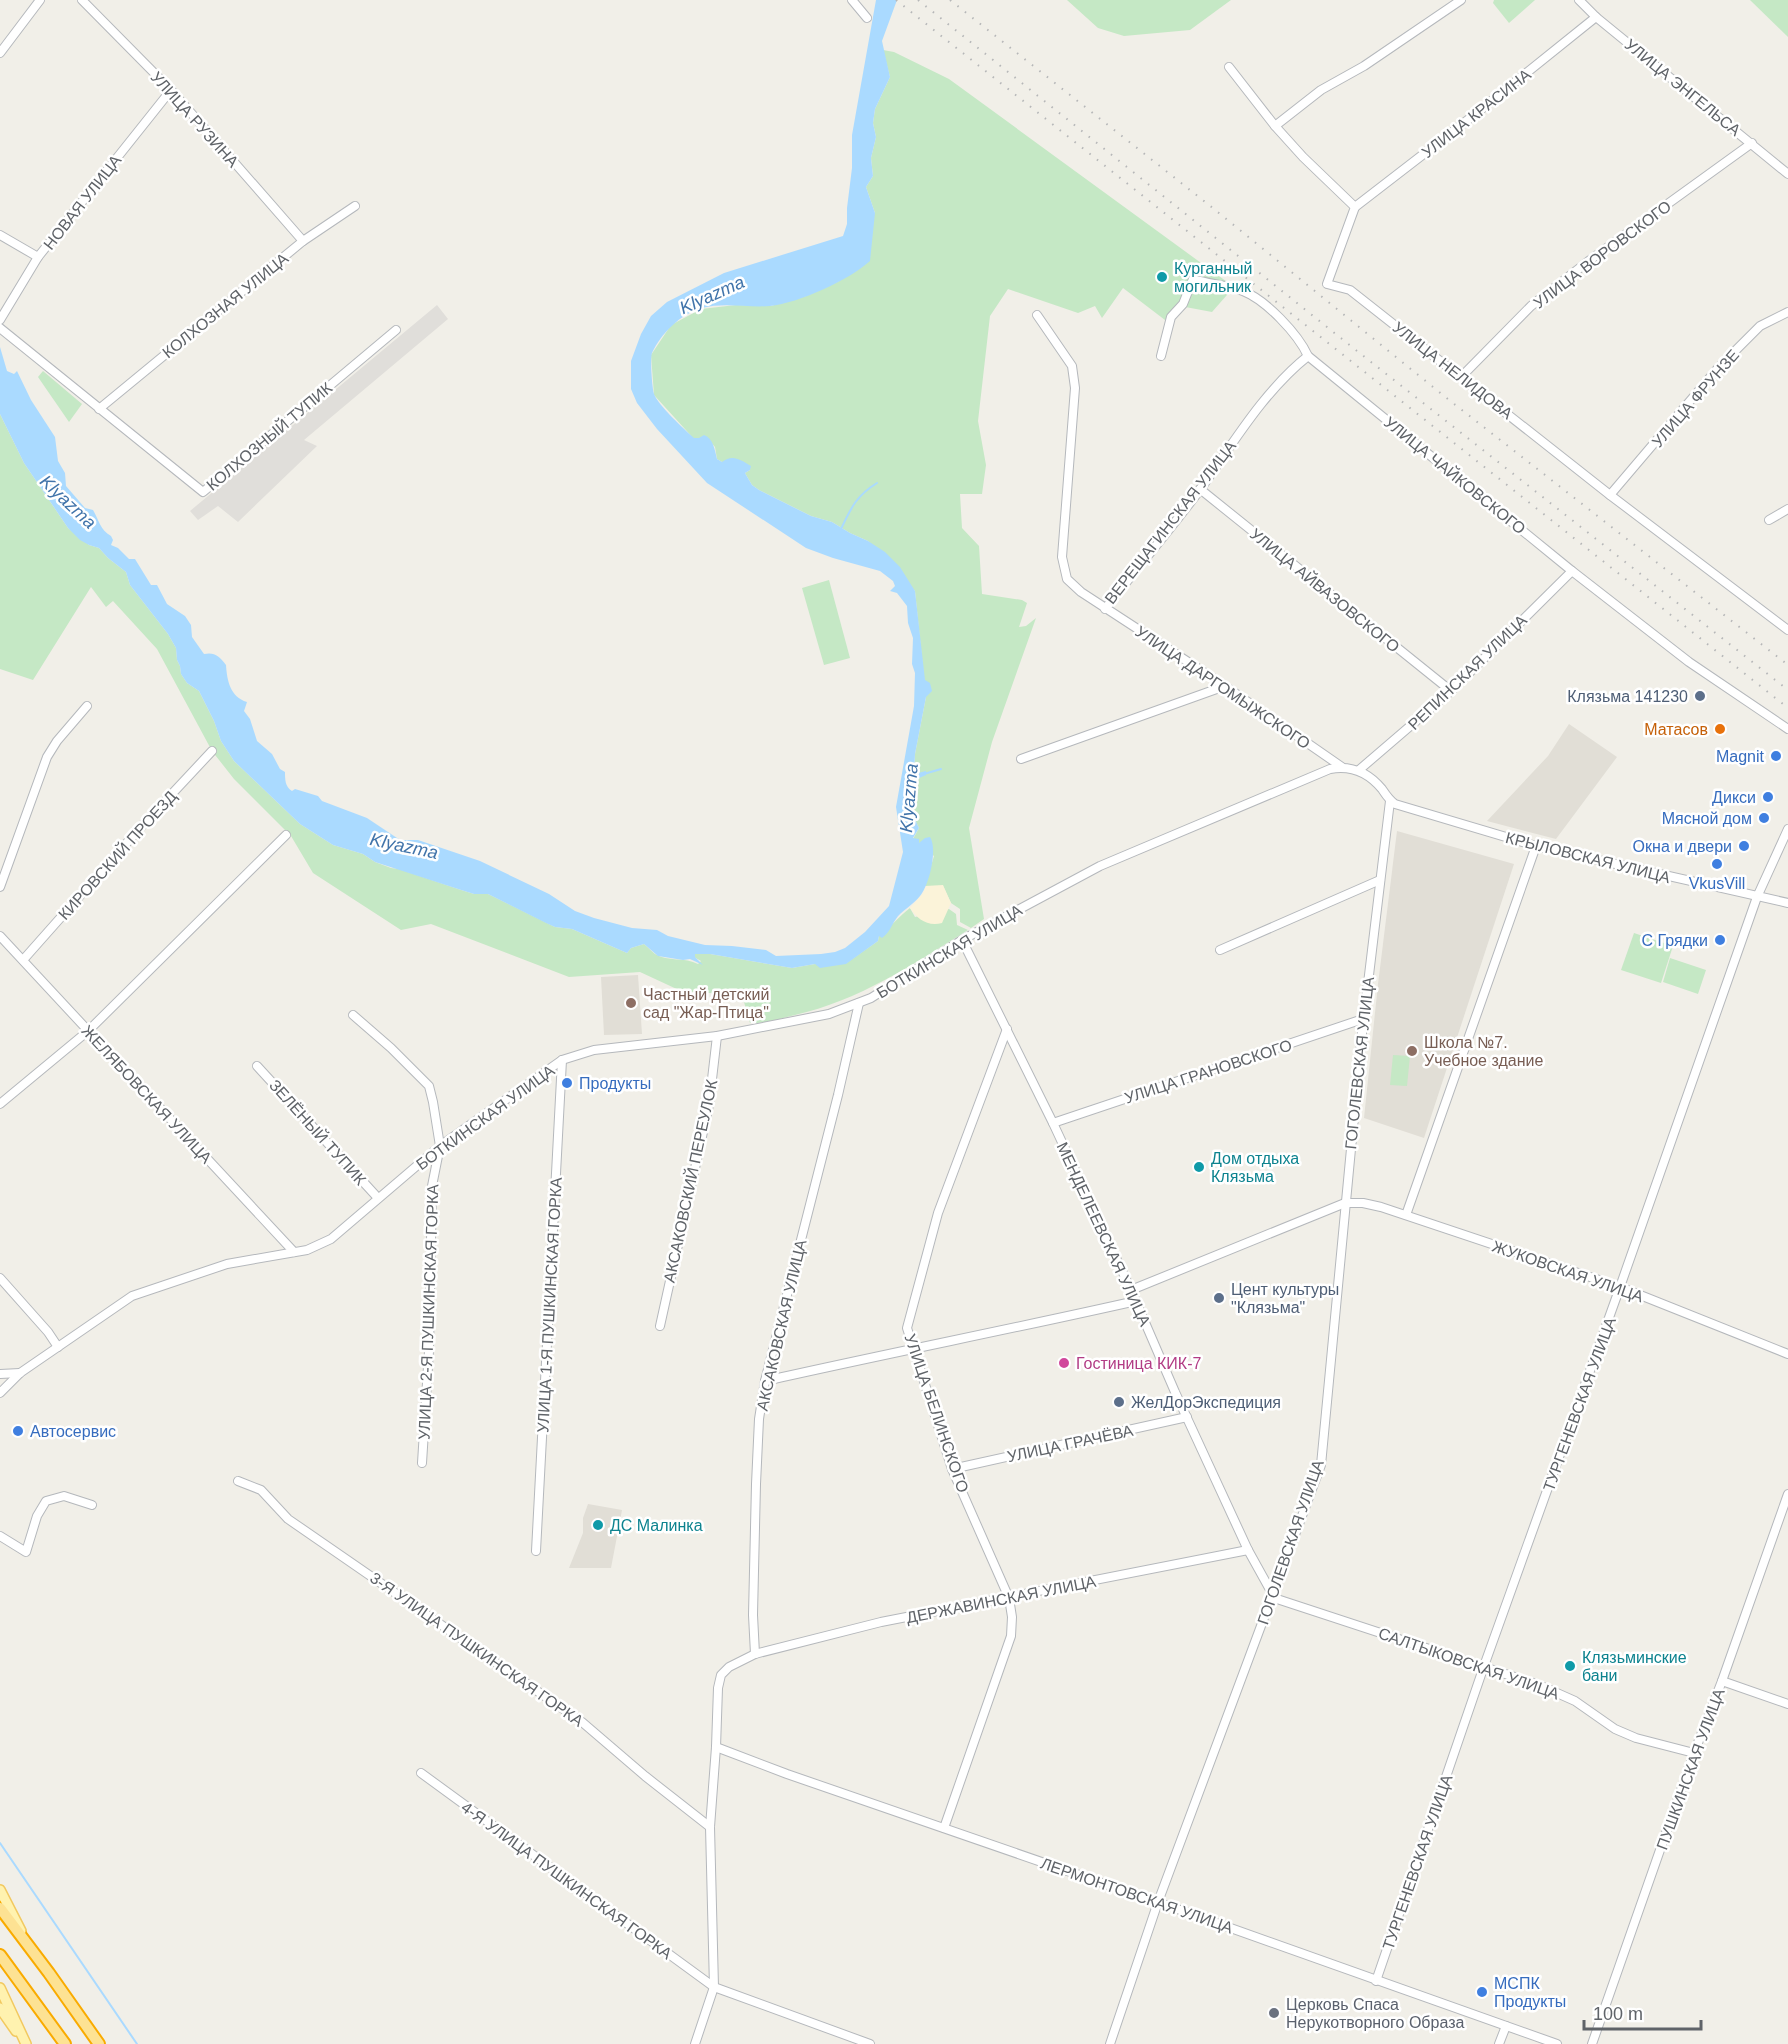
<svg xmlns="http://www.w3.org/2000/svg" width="1788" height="2044" viewBox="0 0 1788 2044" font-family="Arial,sans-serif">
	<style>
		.industrial { fill: #e0deda }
		.education { fill: #e1ded6 }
		.green { fill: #c5e8c5 }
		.sand { fill: #fbf3d9 }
		.water { fill: #aadaff }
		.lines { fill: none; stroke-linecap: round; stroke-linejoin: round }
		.stream { stroke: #aadaff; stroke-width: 2 }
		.minor-casing { stroke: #b5b8bc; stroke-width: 10 }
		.major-casing { stroke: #f2c960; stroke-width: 12 }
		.highway-casing { stroke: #f9ab00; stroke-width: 14 }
		.minor { stroke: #fff; stroke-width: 8 }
		.major { stroke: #fff2af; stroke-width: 9 }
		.highway { stroke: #fde293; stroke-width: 10 }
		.rail { stroke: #b6b7b8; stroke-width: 2; stroke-dasharray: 1.5 8; stroke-linecap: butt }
		.culture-dot { fill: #0f9aa8; stroke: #fff; stroke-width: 2 }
		.service-dot { fill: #5c6f8a; stroke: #fff; stroke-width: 2 }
		.food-dot { fill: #e8710a; stroke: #fff; stroke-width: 2 }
		.shop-dot { fill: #3f7fe0; stroke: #fff; stroke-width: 2 }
		.education-dot { fill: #8d6e63; stroke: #fff; stroke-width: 2 }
		.hotel-dot { fill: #d1479c; stroke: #fff; stroke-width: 2 }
		.worship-dot { fill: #6b7280; stroke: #fff; stroke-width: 2 }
		.labels { text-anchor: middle; stroke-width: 5; stroke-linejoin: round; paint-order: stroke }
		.street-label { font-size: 16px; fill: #5f6368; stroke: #fff }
		.culture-label { font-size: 16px; fill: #0d838f; stroke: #fff; text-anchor: start }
		.service-label { font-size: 16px; fill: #4e5e75; stroke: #fff; text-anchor: start }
		.food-label { font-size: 16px; fill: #c56008; stroke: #fff; text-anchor: end }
		.shop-label { font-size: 16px; fill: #366cbe; stroke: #fff; text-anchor: end }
		.education-label { font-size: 16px; fill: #785e54; stroke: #fff; text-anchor: start }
		.hotel-label { font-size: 16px; fill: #b23c85; stroke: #fff; text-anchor: start }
		.worship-label { font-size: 16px; fill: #5b616d; stroke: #fff; text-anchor: start }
		.water-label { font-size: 18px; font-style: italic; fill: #4174aa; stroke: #fff }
	</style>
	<rect width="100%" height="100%" fill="#f1efe8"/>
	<!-- industrial -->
	<path class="industrial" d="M 437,305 L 448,319 L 304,440 L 317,446 L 238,522 L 218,506 L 198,520 L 190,511 Z"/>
	<!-- education -->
	<g class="education">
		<path d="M 1569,724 L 1617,757 L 1556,839 L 1487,821 L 1548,756 Z"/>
		<path d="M 1397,831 L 1514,864 L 1424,1138 L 1364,1118 L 1378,984 Z"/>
		<path d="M 638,975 L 642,1034 L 604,1035 L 601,977 Z"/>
		<path d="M 588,1504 L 622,1510 L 611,1568 L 569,1568 L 583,1533 L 583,1518 Z"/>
	</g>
	<!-- green -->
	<g class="green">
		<path d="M 1067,0 L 1231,0 L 1190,30 L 1124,36 L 1098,28 Z"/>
		<path d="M 1494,0 L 1535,0 L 1509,23 L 1493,3 Z"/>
		<path d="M 1750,0 L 1788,0 L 1788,37 Z"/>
		<path d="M 883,50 L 894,52 L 949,79 L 1234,287 L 1212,312 L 1180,306 L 1165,320 L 1123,288 L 1102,318 L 1095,306 L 1078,313 L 1008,289 L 990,316 L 978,421 L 986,465 L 982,494 L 960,494 L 962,528 L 979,546 L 982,594 L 1022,600 L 1027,603 L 1019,627 L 1026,626 L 1036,618 L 992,742 L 969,828 L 984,919 L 971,928 L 960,922 L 960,909 L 951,903 L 943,886 L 925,886 L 934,856 L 913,839 L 919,828 C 912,815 902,783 920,778 L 914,775 L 915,754 L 926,697 L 915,591 L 868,541 L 850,533 L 832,522 L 811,516 L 759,490 L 752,485 L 745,473 L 750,470 L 722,462 L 717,459 L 715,447 L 709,440 L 694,439 L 654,395 L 651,355 L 671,325 L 701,309 L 736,305 L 771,306 L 806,296 L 839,281 L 875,213 L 866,187 L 873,176 L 871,158 L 876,137 L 873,123 L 875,109 L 890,77 Z"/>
		<path d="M 43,371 L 82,404 L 69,422 L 38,377 Z"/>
		<path d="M 0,414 L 24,463 L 68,528 L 89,545 L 99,548 L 108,558 L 126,572 L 130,585 L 168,634 L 176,648 L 177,660 L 180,666 L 181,674 L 187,683 L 199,691 L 214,721 L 221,741 L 234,761 L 300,824 L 333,845 L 363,854 L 375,862 L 391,868 L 399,869 L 458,889 L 474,894 L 488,894 L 555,927 L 572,929 L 627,953 L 631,948 L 644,944 C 648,947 651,951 655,954 C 668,962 685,957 698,964 L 701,961 L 694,957 L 695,954 L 710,954 L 792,968 L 815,964 L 845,964 L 878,941 L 879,936 C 891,927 898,917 910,908 L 915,917 L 949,909 L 956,914 L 957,925 L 968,930 C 914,964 858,1001 795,1015 C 778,1019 769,1023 750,1023 L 744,1002 L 723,994 L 681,991 L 640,972 L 569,977 L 431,924 L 401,930 L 313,873 L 291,836 L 234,779 L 212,751 L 157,649 L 113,601 L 106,607 L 91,587 L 33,680 L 0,669 Z"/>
		<path d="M 829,580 L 850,658 L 824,665 L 802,588 Z"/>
		<path d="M 1634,933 L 1673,946 L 1661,983 L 1621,970 Z"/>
		<path d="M 1670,958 L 1706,970 L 1698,994 L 1663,982 Z"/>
		<path d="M 1393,1055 L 1410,1056 L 1407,1086 L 1390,1085 Z"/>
	</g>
	<!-- sand -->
	<path class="sand" d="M 943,885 L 951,903 L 942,923 C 928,927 917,919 910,908 L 923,893 L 925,886 Z"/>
	<!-- water -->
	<path class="water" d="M 876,0 L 897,0 L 882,41 L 890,77 L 875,109 L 873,123 L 876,137 L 871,158 L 873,176 L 866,187 L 875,213 L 870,261 C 849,280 799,303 770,306 C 748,308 724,302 702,308 C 680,314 661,334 652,353 C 650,358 652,388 654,394 C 658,405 685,430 694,438 L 699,438 L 704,435 C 713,438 715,450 717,459 L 722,462 C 732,454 740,459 751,466 L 750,470 L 745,473 L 752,485 L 759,490 L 811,516 L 832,522 L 850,533 L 868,541 L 885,552 L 900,567 L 915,591 L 925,680 L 930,683 L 932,691 L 926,697 L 915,754 L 914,774 L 926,771 L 926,775 C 922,777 916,779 913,782 C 905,790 914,819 919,828 L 913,838 L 919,839 L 919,843 L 925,838 L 930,837 C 938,849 929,886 920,896 C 914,904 900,912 896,919 C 891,926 890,932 882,938 L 879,936 L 878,941 L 846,964 L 820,968 L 815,964 L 792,968 L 710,954 L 695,954 L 695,957 L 703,965 L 690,959 L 683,960 L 658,956 L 644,944 L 631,948 L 627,953 L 572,929 L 555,927 L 546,923 L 488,894 L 474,894 L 458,889 L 375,862 L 363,854 L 333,845 L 300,824 L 234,761 L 221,741 L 214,721 L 199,691 L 187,683 L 181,674 L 180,666 L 177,660 L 176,648 L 168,634 L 130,585 L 126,572 L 108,558 L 99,548 L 89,545 L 80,540 L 68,528 L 24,463 L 0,414 L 0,347 L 7,371 L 14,374 L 17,371 L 31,400 L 55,437 L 58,461 L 65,473 L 66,486 L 85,508 L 93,510 C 99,520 100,530 111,536 L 113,540 L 111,545 L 118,548 L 129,559 L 135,559 L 151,585 L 157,585 L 167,604 L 185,616 L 191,625 L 192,637 L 204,654 C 215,652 219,656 226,665 C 227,680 230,697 247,702 L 244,711 L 250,719 L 257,741 L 272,754 L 280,769 L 285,772 C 285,779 285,787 292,791 L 295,789 L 318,796 L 322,801 L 367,818 L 400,840 L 418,840 L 480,861 L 549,894 L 575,911 L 594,918 L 632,928 L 657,930 L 668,936 L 705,945 L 732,946 L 766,950 L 776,956 L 821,954 L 835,952 L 845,948 L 865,932 L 889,906 L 903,852 L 896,807 L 914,706 L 915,673 L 912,664 L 913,638 L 908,623 L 907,606 L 897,593 L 890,591 L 895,586 L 893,581 L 880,571 L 833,558 L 806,548 L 707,483 L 657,429 L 637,403 L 631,389 L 631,361 L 641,334 L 651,316 L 667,302 L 724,273 L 843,236 L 847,224 L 847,208 L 852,168 L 852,135 Z"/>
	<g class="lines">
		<!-- stream -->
		<g class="stream">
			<path d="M 841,529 C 851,508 856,496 877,483"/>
			<path d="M 924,774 L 941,769"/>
			<path d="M 0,1843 L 137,2044"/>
		</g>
		<!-- minor casing -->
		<g class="minor-casing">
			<g id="minor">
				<path d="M 82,0 L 171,90 L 303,241"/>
				<path d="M 852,0 L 867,18"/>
				<path d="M 1579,0 L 1596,17 L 1788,174"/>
				<path d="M 0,53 L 40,0"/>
				<path d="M 1229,67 L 1275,126 L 1303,157 L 1355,207 L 1327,284 L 1350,290 L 1610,495 L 1788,630"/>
				<path d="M 1275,126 L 1321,90 L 1364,66 L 1461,0"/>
				<path d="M 1355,207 L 1469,119 L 1596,17"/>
				<path d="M 0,235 L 38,257"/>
				<path d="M 1037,315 L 1072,366 L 1075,388 L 1062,557 L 1067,579 L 1081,592 L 1225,686 L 1342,767"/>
				<path d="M 0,320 L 38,257 L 171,90"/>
				<path d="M 0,328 L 203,492 L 396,330"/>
				<path d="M 1161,356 L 1171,317 L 1183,304 L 1193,279 C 1209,284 1227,285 1243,291 C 1266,300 1298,334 1308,356 L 1572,571 L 1689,662 L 1788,729"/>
				<path d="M 1462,376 L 1531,306 L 1590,260 L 1752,143"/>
				<path d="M 99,409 L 303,241 L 355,206"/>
				<path d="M 1200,489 L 1451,691"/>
				<path d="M 1610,495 L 1718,368 L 1760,326 L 1788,312"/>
				<path d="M 1769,520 L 1788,509"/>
				<path d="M 1105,609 C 1137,568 1171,529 1202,487 C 1234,442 1264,391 1308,356"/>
				<path d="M 1021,759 L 1225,686"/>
				<path d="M 1359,770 L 1451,691 L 1572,571"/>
				<path d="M 0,887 L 47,757 L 57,741 L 87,706"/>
				<path d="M 0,936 L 294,1252"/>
				<path d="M 962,940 L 1053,1123 L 1131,1290 L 1175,1392 L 1248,1550 L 1273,1595 L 1277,1599 L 1539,1685 L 1575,1701 L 1615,1729 L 1636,1738 L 1694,1753"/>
				<path d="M 1220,950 L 1380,880"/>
				<path d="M 23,960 L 140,828 L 212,751"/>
				<path d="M 353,1015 L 391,1048 L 429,1086 L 433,1102 L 440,1146 L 432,1186 L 429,1351 L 422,1463"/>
				<path d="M 257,1066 L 378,1198"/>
				<path d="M 0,1104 L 88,1031 L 286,835"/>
				<path d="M 1053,1123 L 1363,1019"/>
				<path d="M 1406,1215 L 1536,846"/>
				<path d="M 0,1278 L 48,1332 L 58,1347"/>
				<path d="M 1131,1290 L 1345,1203 L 1363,1203 L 1381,1207 L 1620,1287 L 1788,1354"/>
				<path d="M 660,1326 L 709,1105 L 717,1036"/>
				<path d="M 0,1374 L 20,1373"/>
				<path d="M 765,1381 C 889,1353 1012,1329 1136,1301"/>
				<path d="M 0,1393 L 20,1373 L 132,1296 L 227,1264 L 307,1250 L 331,1239 L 440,1146 L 562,1060 L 594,1050 L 717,1036 L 829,1014 L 871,998 L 962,940 L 1100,866 L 1330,769 C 1351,765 1368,772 1382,789 C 1386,795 1389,800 1395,804 L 1536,846 L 1788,903"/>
				<path d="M 952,1469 L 1187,1417"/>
				<path d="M 238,1481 L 261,1490 L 288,1519 L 582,1722 L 645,1776 L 710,1827"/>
				<path d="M 0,1536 L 26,1552 L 37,1516 L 46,1501 L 64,1496 L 92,1505"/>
				<path d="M 536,1551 L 562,1060"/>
				<path d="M 755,1654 L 753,1615 L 756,1484 L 759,1419 L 765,1381 L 838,1095 L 859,1003"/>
				<path d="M 1722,1681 L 1788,1704"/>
				<path d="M 716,1747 L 787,1774 L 1166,1905 L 1557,2044"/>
				<path d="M 421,1773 L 714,1987 L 870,2044"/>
				<path d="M 944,1828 L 1011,1636 L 1012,1617 L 1009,1598 L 952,1469 L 907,1328 L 938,1213 L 1007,1029"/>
				<path d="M 1376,1981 L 1484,1666 L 1620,1287 L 1757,897 L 1788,829"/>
				<path d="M 695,2044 L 714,1987 L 710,1827 L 716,1747 L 718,1688 L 721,1675 L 729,1667 L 755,1654 L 881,1622 L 1248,1550"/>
				<path d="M 1110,2044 L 1158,1902 L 1321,1465 L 1362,1033 L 1390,801"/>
				<path d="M 1499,2044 L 1506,2026"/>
				<path d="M 1592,2044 L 1694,1753 L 1722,1681 L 1788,1494"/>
			</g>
		</g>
		<!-- major casing -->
		<g class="major-casing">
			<g id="major">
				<path d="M 0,1890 L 21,1931"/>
				<path d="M 0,1988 L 26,2044"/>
				<path d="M 0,2008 L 16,2031"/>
			</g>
		</g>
		<!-- highway casing -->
		<g class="highway-casing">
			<g id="highway">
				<path d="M 0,1908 L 49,1973 L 99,2044"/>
				<path d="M 0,1955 L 65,2044"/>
			</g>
		</g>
		<!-- minor -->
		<use href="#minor" class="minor"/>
		<!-- major -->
		<use href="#major" class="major"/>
		<!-- highway -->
		<use href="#highway" class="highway"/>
		<!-- rail -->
		<g class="rail">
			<path d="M 896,0 L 1788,708"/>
			<path d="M 918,0 L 1352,347 L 1788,690"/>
			<path d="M 950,0 L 1209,205 L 1444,396 L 1788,665"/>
		</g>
	</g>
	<!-- markers -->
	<g class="culture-dot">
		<circle cx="1162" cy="277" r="6"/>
		<circle cx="1199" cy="1167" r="6"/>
		<circle cx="598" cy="1525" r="6"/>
		<circle cx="1570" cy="1666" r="6"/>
	</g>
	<g class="service-dot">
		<circle cx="1700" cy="696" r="6"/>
		<circle cx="1219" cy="1298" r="6"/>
		<circle cx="1119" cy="1402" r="6"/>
	</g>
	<circle class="food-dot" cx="1720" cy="729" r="6"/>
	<g class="shop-dot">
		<circle cx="1776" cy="756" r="6"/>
		<circle cx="1768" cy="797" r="6"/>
		<circle cx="1764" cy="818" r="6"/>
		<circle cx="1744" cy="846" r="6"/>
		<circle cx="1717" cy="864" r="6"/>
		<circle cx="1720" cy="940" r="6"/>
		<circle cx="567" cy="1083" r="6"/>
		<circle cx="18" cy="1431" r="6"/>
		<circle cx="1482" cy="1992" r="6"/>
	</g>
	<g class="education-dot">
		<circle cx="631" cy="1003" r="6"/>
		<circle cx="1412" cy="1051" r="6"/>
	</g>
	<circle class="hotel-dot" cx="1064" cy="1363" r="6"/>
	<circle class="worship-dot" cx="1274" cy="2013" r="6"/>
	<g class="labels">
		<!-- street labels -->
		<g class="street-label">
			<text transform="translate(1683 87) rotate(39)" y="6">УЛИЦА ЭНГЕЛЬСА</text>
			<text transform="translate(1476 113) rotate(-38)" y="6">УЛИЦА КРАСИНА</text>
			<text transform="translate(195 119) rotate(48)" y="6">УЛИЦА РУЗИНА</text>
			<text transform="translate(82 202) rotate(-52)" y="6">НОВАЯ УЛИЦА</text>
			<text transform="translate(1602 254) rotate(-37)" y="6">УЛИЦА ВОРОВСКОГО</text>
			<text transform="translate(225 305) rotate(-39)" y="6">КОЛХОЗНАЯ УЛИЦА</text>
			<text transform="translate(1453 370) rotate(38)" y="6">УЛИЦА НЕЛИДОВА</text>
			<text transform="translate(1695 398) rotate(-49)" y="6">УЛИЦА ФРУНЗЕ</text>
			<text transform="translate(269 436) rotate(-40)" y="6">КОЛХОЗНЫЙ ТУПИК</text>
			<text transform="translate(1455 475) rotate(39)" y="6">УЛИЦА ЧАЙКОВСКОГО</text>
			<text transform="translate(1170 522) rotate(-52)" y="6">ВЕРЕЩАГИНСКАЯ УЛИЦА</text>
			<text transform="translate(1325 590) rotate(39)" y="6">УЛИЦА АЙВАЗОВСКОГО</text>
			<text transform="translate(1467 672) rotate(-44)" y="6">РЕПИНСКАЯ УЛИЦА</text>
			<text transform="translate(1223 687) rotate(34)" y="6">УЛИЦА ДАРГОМЫЖСКОГО</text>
			<text transform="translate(117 855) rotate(-48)" y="6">КИРОВСКИЙ ПРОЕЗД</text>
			<text transform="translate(1588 857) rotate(14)" y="6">КРЫЛОВСКАЯ УЛИЦА</text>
			<text transform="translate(949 951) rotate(-31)" y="6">БОТКИНСКАЯ УЛИЦА</text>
			<text transform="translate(1359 1063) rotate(-84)" y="6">ГОГОЛЕВСКАЯ УЛИЦА</text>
			<text transform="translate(1208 1071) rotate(-18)" y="6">УЛИЦА ГРАНОВСКОГО</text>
			<text transform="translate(147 1094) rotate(47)" y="6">ЖЕЛЯБОВСКАЯ УЛИЦА</text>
			<text transform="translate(485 1117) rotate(-36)" y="6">БОТКИНСКАЯ УЛИЦА</text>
			<text transform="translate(318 1132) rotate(48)" y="6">ЗЕЛЁНЫЙ ТУПИК</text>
			<text transform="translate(690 1181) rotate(-78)" y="6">АКСАКОВСКИЙ ПЕРЕУЛОК</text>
			<text transform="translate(1104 1234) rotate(65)" y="6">МЕНДЕЛЕЕВСКАЯ УЛИЦА</text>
			<text transform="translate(1568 1271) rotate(19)" y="6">ЖУКОВСКАЯ УЛИЦА</text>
			<text transform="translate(549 1305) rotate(-87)" y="6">УЛИЦА 1-Я ПУШКИНСКАЯ ГОРКА</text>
			<text transform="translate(428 1312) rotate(-88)" y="6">УЛИЦА 2-Я ПУШКИНСКАЯ ГОРКА</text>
			<text transform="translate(781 1325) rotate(-77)" y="6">АКСАКОВСКАЯ УЛИЦА</text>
			<text transform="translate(1579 1404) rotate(-70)" y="6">ТУРГЕНЕВСКАЯ УЛИЦА</text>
			<text transform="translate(937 1413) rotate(71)" y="6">УЛИЦА БЕЛИНСКОГО</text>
			<text transform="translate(1070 1443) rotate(-12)" y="6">УЛИЦА ГРАЧЁВА</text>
			<text transform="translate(1290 1542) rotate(-71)" y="6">ГОГОЛЕВСКАЯ УЛИЦА</text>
			<text transform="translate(1001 1599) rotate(-11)" y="6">ДЕРЖАВИНСКАЯ УЛИЦА</text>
			<text transform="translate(477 1649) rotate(35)" y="6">3-Я УЛИЦА ПУШКИНСКАЯ ГОРКА</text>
			<text transform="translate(1469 1663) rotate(19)" y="6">САЛТЫКОВСКАЯ УЛИЦА</text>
			<text transform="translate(1690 1769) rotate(-70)" y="6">ПУШКИНСКАЯ УЛИЦА</text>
			<text transform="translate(1417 1862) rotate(-71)" y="6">ТУРГЕНЕВСКАЯ УЛИЦА</text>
			<text transform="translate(567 1880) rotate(36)" y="6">4-Я УЛИЦА ПУШКИНСКАЯ ГОРКА</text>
			<text transform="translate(1137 1895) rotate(19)" y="6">ЛЕРМОНТОВСКАЯ УЛИЦА</text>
		</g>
		<!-- culture labels -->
		<g class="culture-label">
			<text x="1174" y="274">Курганный<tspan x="1174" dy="18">могильник</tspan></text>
			<text x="1211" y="1164">Дом отдыха<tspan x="1211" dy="18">Клязьма</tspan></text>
			<text x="610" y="1531">ДС Малинка</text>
			<text x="1582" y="1663">Клязьминские<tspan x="1582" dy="18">бани</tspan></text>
		</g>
		<!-- service labels -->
		<g class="service-label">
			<text x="1688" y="702" text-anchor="end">Клязьма 141230</text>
			<text x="1231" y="1295">Цент культуры<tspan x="1231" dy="18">"Клязьма"</tspan></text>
			<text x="1131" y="1408">ЖелДорЭкспедиция</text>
		</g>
		<!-- food labels -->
		<g class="food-label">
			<text x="1708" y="735">Матасов</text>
		</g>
		<!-- shop labels -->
		<g class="shop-label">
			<text x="1764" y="762">Magnit</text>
			<text x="1756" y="803">Дикси</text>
			<text x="1752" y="824">Мясной дом</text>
			<text x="1732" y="852">Окна и двери</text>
			<text x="1717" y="889" text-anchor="middle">VkusVill</text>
			<text x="1708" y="946">С Грядки</text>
			<text x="579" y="1089" text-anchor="start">Продукты</text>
			<text x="30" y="1437" text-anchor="start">Автосервис</text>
			<text x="1494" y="1989" text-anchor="start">МСПК<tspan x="1494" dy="18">Продукты</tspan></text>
		</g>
		<!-- education labels -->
		<g class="education-label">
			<text x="643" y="1000">Частный детский<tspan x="643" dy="18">сад "Жар-Птица"</tspan></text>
			<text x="1424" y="1048">Школа №7.<tspan x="1424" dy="18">Учебное здание</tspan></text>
		</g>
		<!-- hotel labels -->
		<g class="hotel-label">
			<text x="1076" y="1369">Гостиница КИК-7</text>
		</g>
		<!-- worship labels -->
		<g class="worship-label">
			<text x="1286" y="2010">Церковь Спаса<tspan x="1286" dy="18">Нерукотворного Образа</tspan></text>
		</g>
		<!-- water labels -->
		<g class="water-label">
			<text transform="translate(712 295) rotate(-24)" y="6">Klyazma</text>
			<text transform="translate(68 502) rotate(43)" y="6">Klyazma</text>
			<text transform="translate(909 798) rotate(-85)" y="6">Klyazma</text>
			<text transform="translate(404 846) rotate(12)" y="6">Klyazma</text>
		</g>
	</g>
	<!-- scale -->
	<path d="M1584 2020v9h117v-9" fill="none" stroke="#5f6368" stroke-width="3"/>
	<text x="1593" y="2020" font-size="18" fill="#5f6368" stroke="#ffffff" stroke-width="4.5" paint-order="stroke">100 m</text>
</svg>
